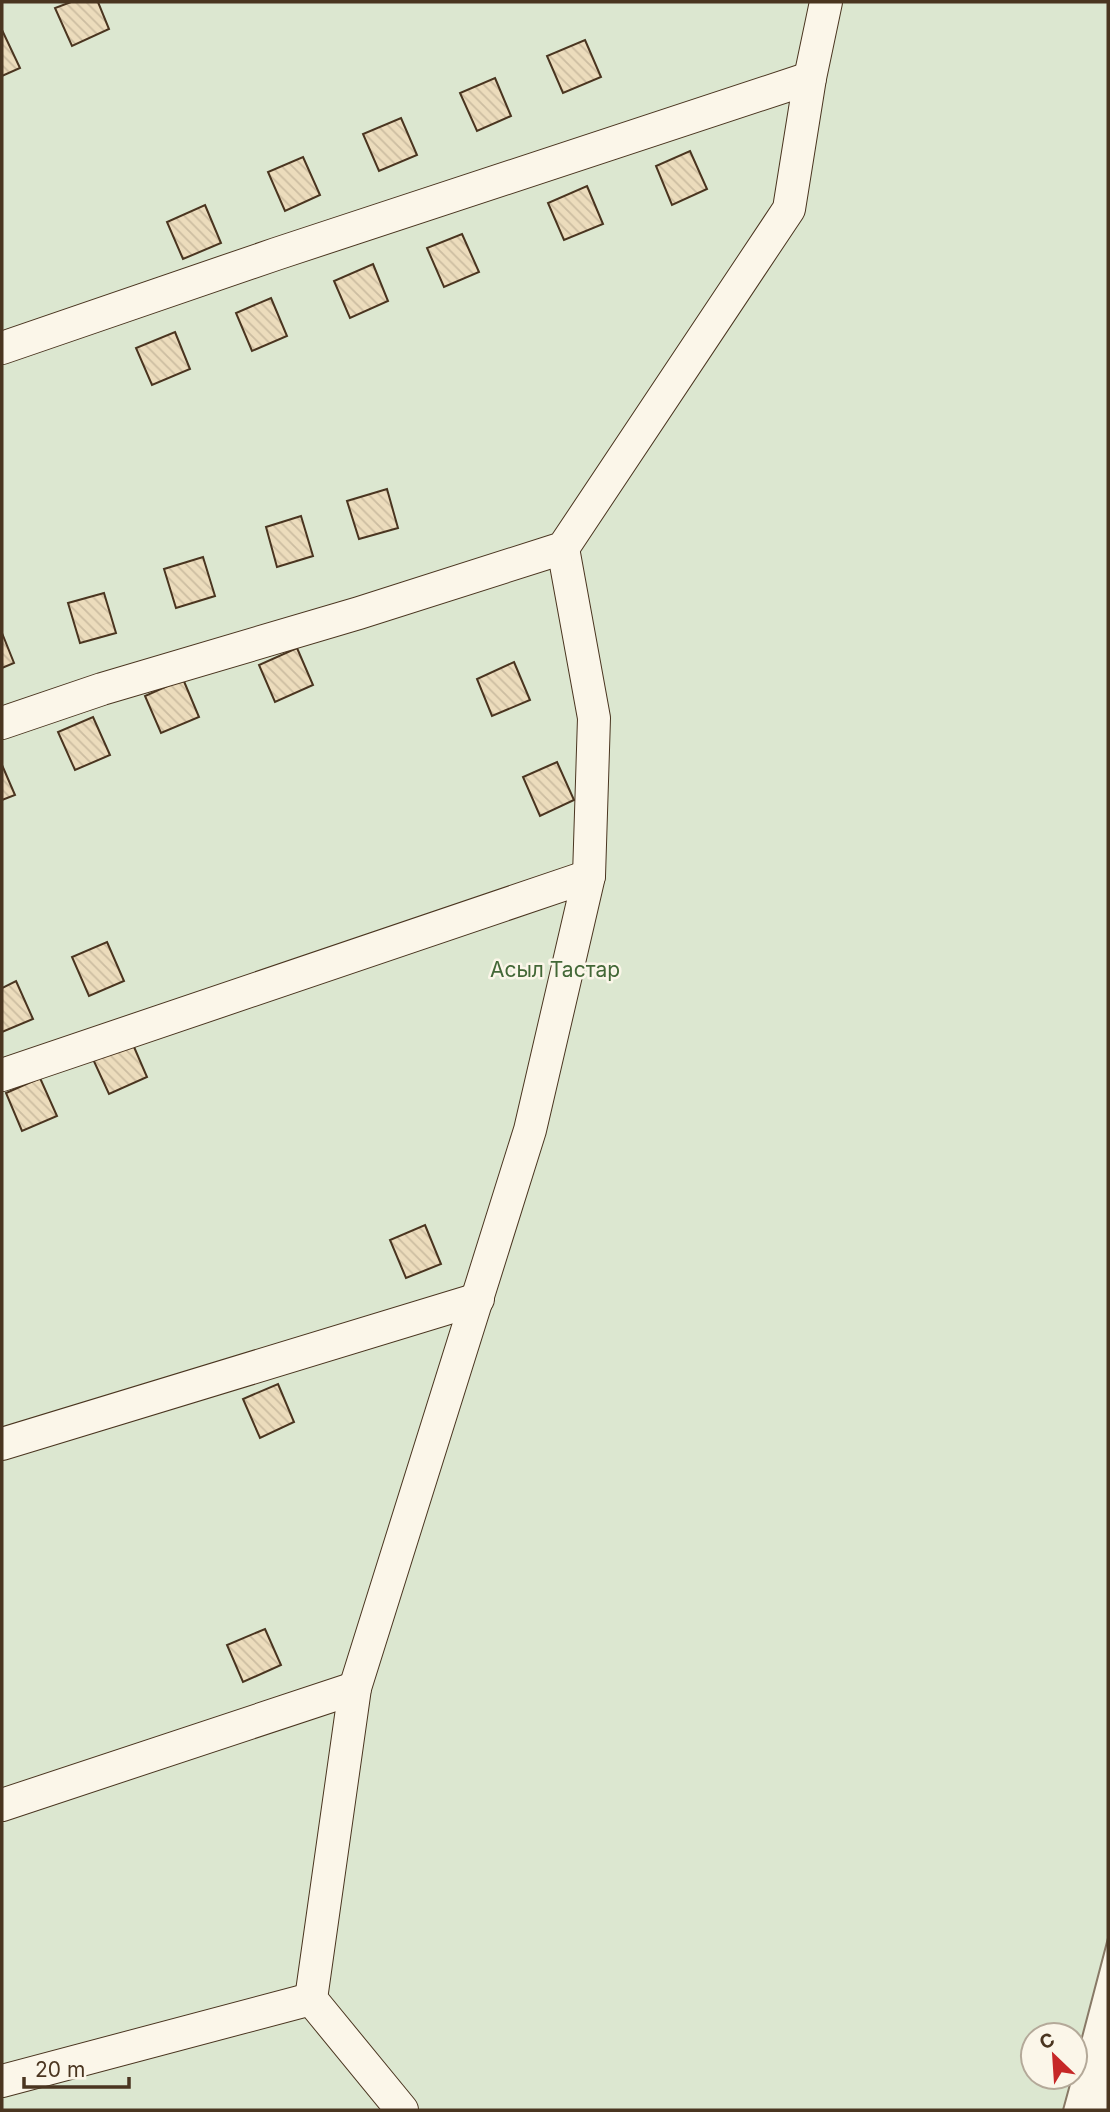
<svg xmlns="http://www.w3.org/2000/svg" width="1110" height="2112" viewBox="0 0 1110 2112" font-family="Inter,sans-serif">
	<style>
		.green { fill: #dce7d0; stroke: #887966; stroke-width: 2 }
		.building { fill: url(#building-back-hatch); stroke: #4a3520; stroke-width: 2 }
		.lines { fill: none; stroke-linecap: round; stroke-linejoin: round }
		.street-casing { stroke: #4a3520; stroke-width: 34 }
		.street { stroke: #fbf6e9; stroke-width: 32 }
		.labels { text-anchor: middle; stroke-width: 5; stroke-linejoin: round; paint-order: stroke }
		.park-label { font-size: 21px; fill: #436837; stroke: #fbf6e9 }
	</style>
	<defs>
		<pattern id="building-back-hatch" width="6" height="6" patternUnits="userSpaceOnUse" patternTransform="scale(1.75)"><rect width="6" height="6" fill="#ecdcbc"/><path d="M-1 5l2 2M0 0l6 6M5-1l2 2" fill="none" stroke="#ccbda1"/></pattern>
	</defs>
	<rect width="100%" height="100%" fill="#fbf6e9"/>
	<!-- green -->
	<path class="green" d="M 2,2 L 1108,2 L 1108,1938 L 1075,2064 L 1075,2035 L 1033,2035 L 1033,2077 L 1072,2077 L 1063,2110 L 2,2110 Z"/>
	<!-- building -->
	<g class="building">
		<path d="M 71,2 L 98,2 L 109,29 L 72,46 L 55,8 Z"/>
		<path d="M 2,30 L 20,68 L 2,76 Z"/>
		<path d="M 585,40 L 601,77 L 563,93 L 547,56 Z"/>
		<path d="M 495,78 L 511,116 L 477,131 L 460,93 Z"/>
		<path d="M 401,118 L 417,155 L 379,171 L 363,134 Z"/>
		<path d="M 690,151 L 707,189 L 672,205 L 656,166 Z"/>
		<path d="M 303,157 L 320,195 L 285,211 L 268,172 Z"/>
		<path d="M 587,186 L 603,224 L 564,240 L 548,203 Z"/>
		<path d="M 205,205 L 221,243 L 183,259 L 167,222 Z"/>
		<path d="M 462,234 L 479,272 L 444,287 L 427,248 Z"/>
		<path d="M 373,264 L 388,301 L 350,318 L 334,281 Z"/>
		<path d="M 271,298 L 287,336 L 252,351 L 236,313 Z"/>
		<path d="M 175,332 L 190,369 L 152,385 L 136,348 Z"/>
		<path d="M 387,489 L 398,528 L 359,539 L 347,501 Z"/>
		<path d="M 301,516 L 313,556 L 277,567 L 266,527 Z"/>
		<path d="M 203,557 L 215,596 L 176,608 L 164,569 Z"/>
		<path d="M 104,593 L 116,633 L 80,643 L 68,603 Z"/>
		<path d="M 2,633 L 14,663 L 2,668 Z"/>
		<path d="M 297,648 L 313,685 L 275,702 L 259,665 Z"/>
		<path d="M 514,662 L 530,700 L 492,716 L 477,679 Z"/>
		<path d="M 183,679 L 199,717 L 161,733 L 145,696 Z"/>
		<path d="M 93,717 L 110,755 L 75,770 L 58,732 Z"/>
		<path d="M 557,762 L 574,800 L 540,816 L 523,777 Z"/>
		<path d="M 2,765 L 15,795 L 2,800 Z"/>
		<path d="M 107,942 L 124,981 L 89,996 L 72,957 Z"/>
		<path d="M 16,981 L 33,1019 L 2,1032 L 2,988 Z"/>
		<path d="M 131,1040 L 147,1077 L 109,1094 L 92,1057 Z"/>
		<path d="M 40,1078 L 57,1116 L 22,1131 L 6,1093 Z"/>
		<path d="M 425,1225 L 441,1264 L 406,1278 L 390,1240 Z"/>
		<path d="M 278,1384 L 294,1422 L 260,1438 L 243,1399 Z"/>
		<path d="M 265,1629 L 281,1665 L 243,1682 L 227,1645 Z"/>
	</g>
	<g class="lines">
		<!-- street casing -->
		<g class="street-casing">
			<g id="street">
				<path d="M 2,348 L 276,254 L 810,78"/>
				<path d="M 563,548 L 594,718 L 589,876"/>
				<path d="M 2,723 L 102,689 L 359,613 L 563,548 L 789,209 L 810,78 L 826,2"/>
				<path d="M 2,1075 L 589,876 L 530,1130 L 355,1688 L 311,1999 L 402,2110"/>
				<path d="M 2,1444 L 478,1299"/>
				<path d="M 2,1805 L 355,1688"/>
				<path d="M 2,2081 L 311,1999"/>
			</g>
		</g>
		<!-- street -->
		<use href="#street" class="street"/>
	</g>
	<g class="labels">
		<!-- park labels -->
		<g class="park-label">
			<text x="555" y="977">Асыл Тастар</text>
		</g>
	</g>
	<!-- border -->
	<rect width="1110" height="2112" fill="none" stroke="#4a3520" stroke-width="7"/>
	<!-- north arrow -->
	<g transform="translate(1054 2056) rotate(335)"><circle r="33" fill="#fbf6e9" stroke="#b4a999" stroke-width="2"/>
	<path d="M0-5L12 26L0 18L-12 26Z" fill="#c62828"/>
	<text y="-10" font-size="19" font-weight="bold" text-anchor="middle" fill="#4a3520">С</text>
	</g>
	<!-- scale -->
	<path d="M24 2077v10h105v-10" fill="none" stroke="#4a3520" stroke-width="3.5"/>
	<text x="35" y="2077" font-size="21" fill="#4a3520" stroke="#fbf6e9" stroke-width="5" paint-order="stroke">20 m</text>
</svg>
